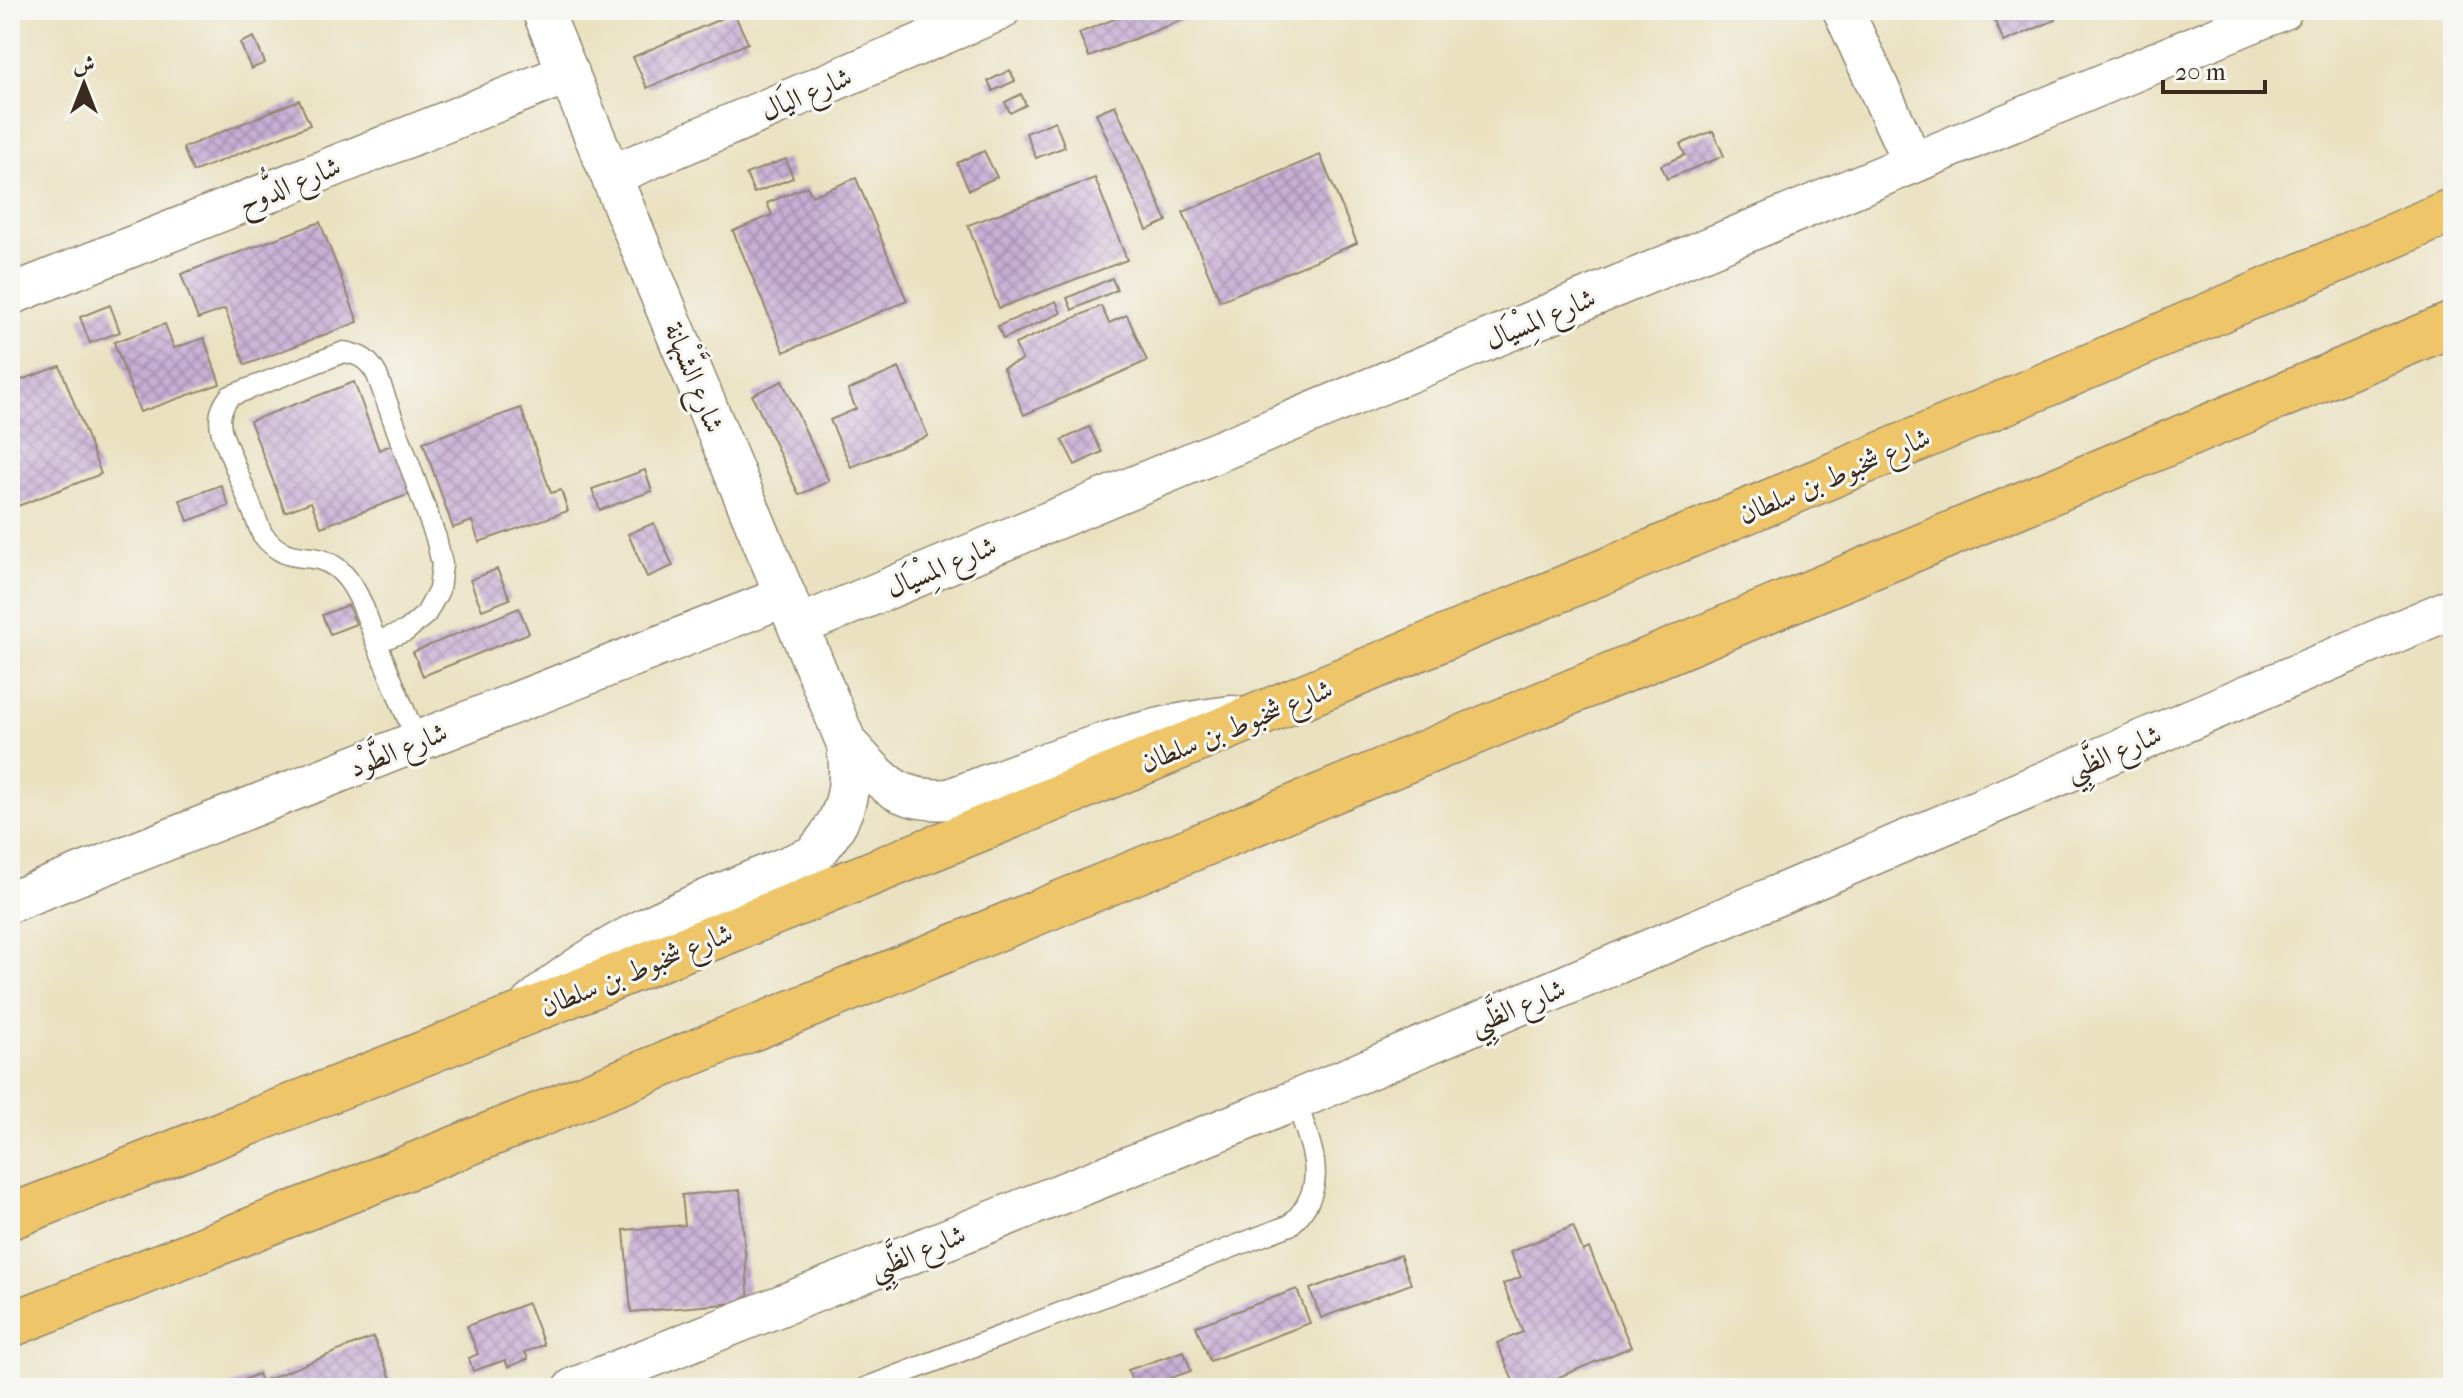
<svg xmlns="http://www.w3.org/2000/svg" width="2463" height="1398" viewBox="0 0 2463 1398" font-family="'IM FELL French Canon',Amiri,serif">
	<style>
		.building { fill: url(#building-cross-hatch) }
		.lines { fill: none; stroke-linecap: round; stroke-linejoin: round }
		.lane-casing { stroke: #92866f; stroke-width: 23 }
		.street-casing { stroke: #92866f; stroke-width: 43 }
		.primary-casing { stroke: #92866f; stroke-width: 47 }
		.lane { stroke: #fff; stroke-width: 20 }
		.street { stroke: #fff; stroke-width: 40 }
		.primary { stroke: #eec569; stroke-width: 44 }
		.labels { text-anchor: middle; stroke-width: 6; stroke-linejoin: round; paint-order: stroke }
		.street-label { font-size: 28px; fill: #3b2a1e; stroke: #f6f6f2 }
	</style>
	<defs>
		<pattern id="building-cross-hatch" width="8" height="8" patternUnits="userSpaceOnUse" patternTransform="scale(2)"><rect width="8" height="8" fill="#c7aed5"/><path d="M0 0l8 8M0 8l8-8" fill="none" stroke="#a38eac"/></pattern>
	</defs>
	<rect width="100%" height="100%" fill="#f6f6f2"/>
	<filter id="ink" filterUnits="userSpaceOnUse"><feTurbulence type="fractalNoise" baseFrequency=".0125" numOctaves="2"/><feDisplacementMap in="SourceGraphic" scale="16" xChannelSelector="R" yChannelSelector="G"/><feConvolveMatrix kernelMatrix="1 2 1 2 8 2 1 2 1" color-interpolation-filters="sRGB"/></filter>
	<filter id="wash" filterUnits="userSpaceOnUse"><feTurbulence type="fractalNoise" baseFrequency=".006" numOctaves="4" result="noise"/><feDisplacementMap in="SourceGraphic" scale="32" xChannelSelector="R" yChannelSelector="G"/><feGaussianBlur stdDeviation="1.8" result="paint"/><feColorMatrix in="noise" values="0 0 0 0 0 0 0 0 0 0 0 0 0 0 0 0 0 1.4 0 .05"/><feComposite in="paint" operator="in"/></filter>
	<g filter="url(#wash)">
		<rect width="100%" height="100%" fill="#eae1c0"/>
		<g id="blocks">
			<!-- building -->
			<g class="building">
				<path d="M 1137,10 L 1207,10 L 1089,57 L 1079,33 Z"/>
				<path d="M 1996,10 L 2051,10 L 2055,20 L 2004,42 L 1991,12 Z"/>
				<path d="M 734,13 L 748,43 L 647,88 L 633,57 Z"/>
				<path d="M 254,37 L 265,63 L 251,69 L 240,43 Z"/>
				<path d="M 1010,70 L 1015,81 L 993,91 L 988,81 Z"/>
				<path d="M 1021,94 L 1026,105 L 1010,113 L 1005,102 Z"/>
				<path d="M 299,100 L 310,125 L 193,172 L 183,148 Z"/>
				<path d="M 1115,105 L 1167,221 L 1147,230 L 1096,113 Z"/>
				<path d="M 1055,121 L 1065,147 L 1036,158 L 1026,133 Z"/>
				<path d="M 1713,131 L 1724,156 L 1667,179 L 1661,165 L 1685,155 L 1680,144 Z"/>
				<path d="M 984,151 L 997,177 L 969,190 L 957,163 Z"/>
				<path d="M 1320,155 L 1357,243 L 1220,301 L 1183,212 Z"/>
				<path d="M 786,159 L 793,178 L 754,193 L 746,174 Z"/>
				<path d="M 856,178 L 907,301 L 784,352 L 733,231 L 772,215 L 767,203 L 807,186 L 812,196 Z"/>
				<path d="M 1095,178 L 1127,260 L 999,308 L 968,225 Z"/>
				<path d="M 320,222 L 358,322 L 245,365 L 225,309 L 198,319 L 181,274 Z"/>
				<path d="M 1112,278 L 1117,290 L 1072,310 L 1067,298 Z"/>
				<path d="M 1056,301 L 1061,313 L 1003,339 L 998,326 Z"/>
				<path d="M 110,305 L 120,332 L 90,343 L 80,317 Z"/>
				<path d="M 1101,306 L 1109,323 L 1127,315 L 1147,361 L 1024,415 L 1003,368 L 1022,360 L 1015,344 Z"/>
				<path d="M 165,324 L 174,348 L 204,338 L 220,384 L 140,412 L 114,342 Z"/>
				<path d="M 60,366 L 101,474 L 18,506 L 10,489 L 10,384 Z"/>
				<path d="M 899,368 L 928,436 L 851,467 L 830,420 L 856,409 L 848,390 Z"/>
				<path d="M 782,381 L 829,481 L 799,495 L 752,395 Z"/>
				<path d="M 354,382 L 379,450 L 394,444 L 413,493 L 321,527 L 311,502 L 285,512 L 250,421 Z"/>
				<path d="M 521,408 L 551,493 L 561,490 L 568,511 L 479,542 L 472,521 L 453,528 L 423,442 Z"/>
				<path d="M 1089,427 L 1102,452 L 1075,465 L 1062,440 Z"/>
				<path d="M 645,470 L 652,491 L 600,510 L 592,489 Z"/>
				<path d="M 221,485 L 229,506 L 188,521 L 180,500 Z"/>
				<path d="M 654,523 L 673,566 L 647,577 L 628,534 Z"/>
				<path d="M 497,569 L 510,599 L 482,610 L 470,580 Z"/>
				<path d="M 348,605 L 356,624 L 330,634 L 322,615 Z"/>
				<path d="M 519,608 L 529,633 L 423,676 L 413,652 Z"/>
				<path d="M 740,1190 L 749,1302 L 631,1312 L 624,1230 L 685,1225 L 682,1195 Z"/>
				<path d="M 1573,1226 L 1583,1251 L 1589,1248 L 1631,1347 L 1533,1388 L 1516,1388 L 1497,1343 L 1523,1332 L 1503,1284 L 1521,1277 L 1510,1252 Z"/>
				<path d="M 1400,1255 L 1411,1284 L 1321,1318 L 1310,1289 Z"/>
				<path d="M 1297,1289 L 1310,1323 L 1210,1361 L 1196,1326 Z"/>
				<path d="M 528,1303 L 544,1345 L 525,1352 L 528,1359 L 508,1367 L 505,1360 L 473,1371 L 469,1358 L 478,1354 L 467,1326 Z"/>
				<path d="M 373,1337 L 395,1388 L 224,1388 L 258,1374 L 261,1382 Z"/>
				<path d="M 1184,1351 L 1191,1371 L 1142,1388 L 1134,1388 L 1128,1370 Z"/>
			</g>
		</g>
	</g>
	<g filter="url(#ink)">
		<use href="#blocks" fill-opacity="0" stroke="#92866f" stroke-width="2"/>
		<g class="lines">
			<!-- lane casing -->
			<g class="lane-casing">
				<g id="lane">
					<path d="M 376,642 L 406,631 L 426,614 L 439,590 L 442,564 L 436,538 L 377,375 C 369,360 361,355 344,352 L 230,396 C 220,409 218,418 222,434 L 262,534 C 290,570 309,547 337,568 C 359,586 367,619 377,644 C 390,676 404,709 417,741"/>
					<path d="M 865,1388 L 1290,1225 C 1333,1185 1310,1147 1296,1100"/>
				</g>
			</g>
			<!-- street casing -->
			<g class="street-casing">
				<g id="street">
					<path d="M 1843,10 L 1913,163"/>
					<path d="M 612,175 L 1000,10"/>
					<path d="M 10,295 L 569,73"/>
					<path d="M 798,626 L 2282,10"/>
					<path d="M 847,744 C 882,780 894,803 950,799 C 1045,763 1130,727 1233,716"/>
					<path d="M 10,902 L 786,596"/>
					<path d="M 531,1004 C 613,932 714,897 813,856 C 845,820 854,792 847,744 L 542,10"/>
					<path d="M 574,1388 L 1296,1100 L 2453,608"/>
				</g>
			</g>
			<!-- primary casing -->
			<g class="primary-casing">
				<g id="primary">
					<path d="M 10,1217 C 830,896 1644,560 2453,210"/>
					<path d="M 10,1325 C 829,1004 1641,664 2453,324"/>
				</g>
			</g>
			<!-- lane -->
			<use href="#lane" class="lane"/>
			<!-- street -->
			<use href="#street" class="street"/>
			<!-- primary -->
			<use href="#primary" class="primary"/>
		</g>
	</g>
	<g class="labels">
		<!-- street labels -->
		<g class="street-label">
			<text transform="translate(806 93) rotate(-23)" y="10">شارع اليَال</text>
			<text transform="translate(289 184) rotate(-22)" y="10">شارع الدُّوح</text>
			<text transform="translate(1540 318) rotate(-23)" y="10">شارع المِسْيَال</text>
			<text transform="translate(695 377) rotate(68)" y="10">شارع الشَّبْهانة</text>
			<text transform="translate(1834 475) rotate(-23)" y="10">شارع شخبوط بن سلطان</text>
			<text transform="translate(941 566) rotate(-23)" y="10">شارع المِسْيَال</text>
			<text transform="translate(1236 725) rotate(-22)" y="10">شارع شخبوط بن سلطان</text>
			<text transform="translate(398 749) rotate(-22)" y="10">شارع الطَّوْد</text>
			<text transform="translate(2113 752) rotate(-23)" y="10">شارع الظَّبِي</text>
			<text transform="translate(636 969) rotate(-22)" y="10">شارع شخبوط بن سلطان</text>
			<text transform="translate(1517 1006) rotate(-23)" y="10">شارع الظَّبِي</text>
			<text transform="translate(917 1251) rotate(-22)" y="10">شارع الظَّبِي</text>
		</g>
	</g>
	<!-- margin -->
	<rect width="2463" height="1398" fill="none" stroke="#f6f6f2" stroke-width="40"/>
	<!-- north arrow -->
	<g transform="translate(84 84)" stroke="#f6f6f2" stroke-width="6" paint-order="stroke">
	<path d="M0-6L14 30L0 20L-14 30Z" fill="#3b2a1e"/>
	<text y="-12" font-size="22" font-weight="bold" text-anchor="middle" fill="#3b2a1e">ش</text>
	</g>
	<!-- scale -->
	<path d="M2163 80v12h102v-12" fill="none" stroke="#3b2a1e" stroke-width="4"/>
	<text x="2175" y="80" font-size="24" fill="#3b2a1e" stroke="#f6f6f2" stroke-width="6" paint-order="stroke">20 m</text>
</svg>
